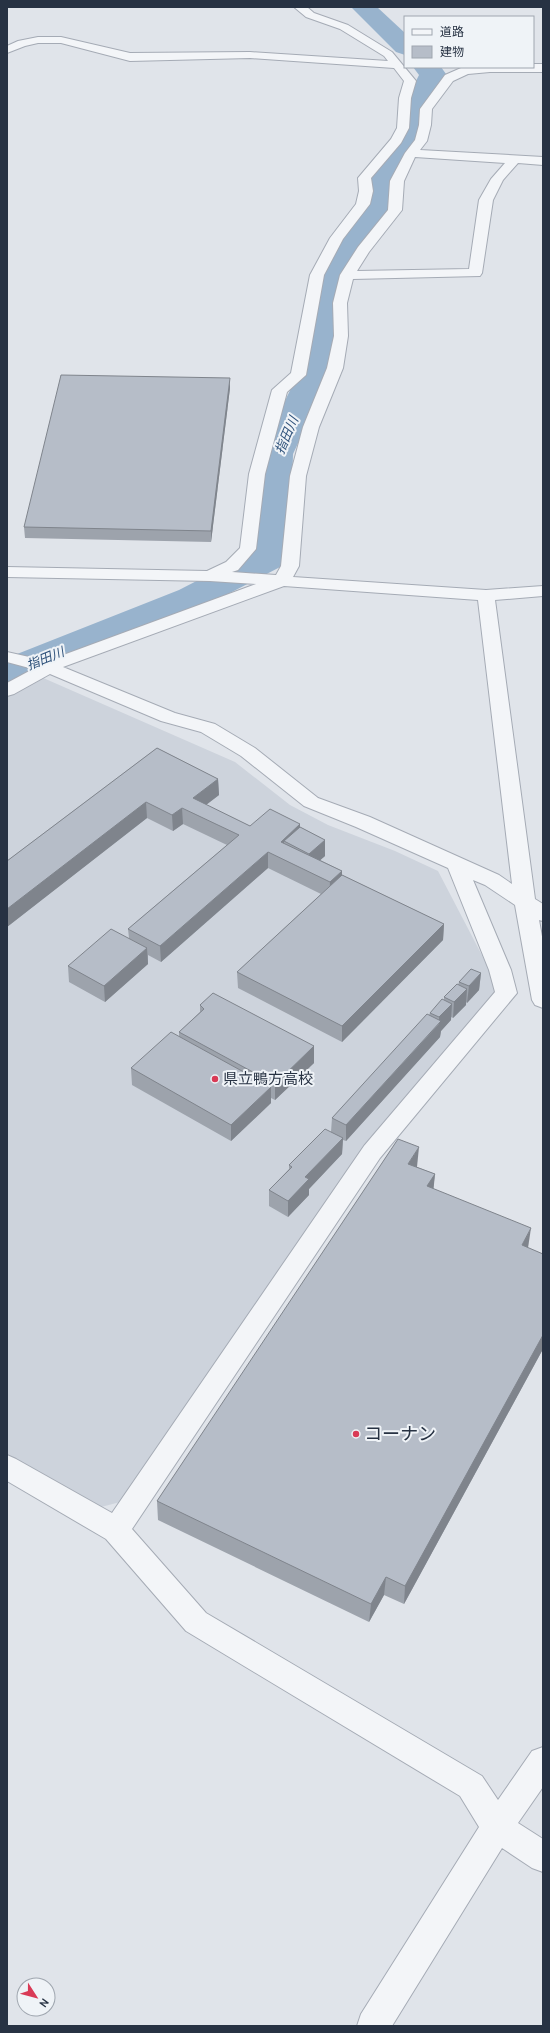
<svg xmlns="http://www.w3.org/2000/svg" width="550" height="2033" viewBox="0 0 550 2033" font-family="Cabin,'Noto Sans JP',sans-serif">
	<style>
		.built { fill: #cdd3dc }
		.lines { fill: none; stroke-linecap: round; stroke-linejoin: round }
		.river { fill: #98b3cd; fill-rule: evenodd }
		.minor-casing { stroke: #a5abb5; stroke-width: 2 }
		.minor { fill: #f3f5f8; fill-rule: evenodd }
		.wall { fill: #9da3ac }
		.shaded-wall { fill: #7f848c }
		.building { fill: #b6bdc8; stroke: #7f848c }
		.poi-dot { fill: #d93a56; stroke: #eff3f7; stroke-width: 1.5 }
		.labels { text-anchor: middle; stroke-width: 4; stroke-linejoin: round; paint-order: stroke }
		.far-water-label { font-size: 13px; font-style: italic; fill: #2e517a; stroke: #eff3f7 }
		.poi-label { font-size: 15px; fill: #273243; stroke: #eff3f7; text-anchor: start }
		.near-poi-label { font-size: 18px; fill: #273243; stroke: #eff3f7; text-anchor: start }
	</style>
	<rect width="100%" height="100%" fill="#e0e4ea"/>
	<!-- built -->
	<path class="built" d="M 41,677 L 235,762 L 290,805 L 328,825 L 395,851 L 438,871 L 499,988 L 128,1500 L 101,1507 L 7,1454 L 7,696 Z"/>
	<g class="lines">
		<!-- river -->
		<g class="river">
			<path d="M 351,7 L 377,7 L 405,33 L 405,55 L 396,52 Z"/>
			<path d="M 413,67 L 441,67 L 446,74 L 429,107 L 427,138 L 394,180 L 396,208 L 347,268 L 339,306 L 332,370 L 293,454 L 290,557 L 284,565 L 205,606 L 81,655 L 21,681 L 7,685 L 7,658 L 179,590 L 253,552 L 259,454 L 300,370 L 307,306 L 317,267 L 366,207 L 366,179 L 399,137 L 403,107 L 419,75 Z"/>
		</g>
		<!-- minor casing -->
		<g class="minor-casing">
			<path id="minor" d="M 294,7 L 307,7 L 314,13 L 348,25 L 392,52 L 416,81 L 411,98 L 409,128 L 401,143 L 371,178 L 373,191 L 370,204 L 343,239 L 324,275 L 306,375 L 287,392 L 265,474 L 256,549 L 238,570 L 232,572 L 276,575 L 281,566 L 290,476 L 303,427 L 327,368 L 334,336 L 333,303 L 340,275 L 358,247 L 388,210 L 390,181 L 405,153 L 415,140 L 419,125 L 420,109 L 445,75 L 461,68 L 533,67 L 533,64 L 543,64 L 543,72 L 490,72 L 468,74 L 453,81 L 432,109 L 431,125 L 427,141 L 420,150 L 543,157 L 543,165 L 518,163 L 503,180 L 493,200 L 482,273 L 480,276 L 353,279 L 347,303 L 348,336 L 343,368 L 319,427 L 306,476 L 299,566 L 293,577 L 486,590 L 543,586 L 543,596 L 495,600 L 535,899 L 543,904 L 543,921 L 539,920 L 543,942 L 543,1008 L 535,1005 L 532,1000 L 515,905 L 485,885 L 473,880 L 511,970 L 517,993 L 380,1158 L 132,1529 L 206,1613 L 482,1776 L 498,1800 L 532,1751 L 543,1747 L 543,1787 L 518,1823 L 543,1839 L 543,1872 L 532,1868 L 502,1848 L 392,2026 L 357,2026 L 361,2014 L 479,1827 L 460,1796 L 186,1631 L 106,1539 L 7,1481 L 7,1455 L 16,1459 L 112,1513 L 364,1146 L 495,992 L 489,970 L 448,868 L 356,827 L 304,806 L 241,756 L 201,732 L 161,721 L 50,674 L 14,694 L 7,696 L 7,683 L 33,669 L 7,662 L 7,652 L 47,661 L 256,584 L 210,581 L 7,577 L 7,567 L 207,571 L 226,562 L 240,548 L 249,474 L 272,390 L 291,373 L 310,275 L 330,238 L 356,204 L 359,191 L 358,178 L 391,139 L 397,128 L 399,98 L 404,81 L 394,68 L 250,58 L 130,61 L 61,43 L 38,43 L 25,46 L 7,53 L 7,46 L 18,41 L 38,37 L 61,37 L 130,53 L 250,52 L 388,61 L 384,56 L 340,29 L 306,17 ZM 415,157 L 505,163 L 491,179 L 479,200 L 469,269 L 357,271 L 369,252 L 402,210 L 404,181 ZM 284,586 L 478,600 L 512,884 L 499,875 L 370,817 L 318,798 L 255,748 L 215,724 L 175,713 L 63,667 Z"/>
		</g>
		<!-- minor -->
		<use href="#minor" class="minor"/>
	</g>
	<!-- wall -->
	<g class="wall">
		<path d="M 230,388 L 211,542 L 25,538 L 24,527 Z"/>
		<path d="M 157,748 L 218,779 L 219,795 L 206,805 L 250,826 L 300,827 L 325,840 L 325,856 L 320,860 L 342,871 L 342,875 L 444,924 L 443,940 L 342,1042 L 238,988 L 237,972 L 321,894 L 268,868 L 161,962 L 148,955 L 148,964 L 105,1002 L 69,982 L 68,966 L 129,938 L 128,929 L 227,845 L 183,824 L 173,831 L 147,818 L 7,927 L 7,861 Z"/>
		<path d="M 481,973 L 479,990 L 467,1003 L 466,1002 L 466,1005 L 453,1018 L 451,1017 L 451,1020 L 441,1031 L 440,1037 L 346,1141 L 343,1140 L 342,1154 L 309,1189 L 309,1195 L 288,1217 L 269,1206 L 269,1190 L 289,1169 L 289,1165 L 331,1132 L 332,1118 L 429,1015 L 430,1013 L 444,1000 L 444,997 L 458,985 L 459,982 Z"/>
		<path d="M 200,1005 L 314,1046 L 314,1063 L 275,1100 L 271,1098 L 271,1103 L 231,1141 L 132,1085 L 131,1068 L 179,1036 L 179,1032 L 200,1012 Z"/>
		<path d="M 417,1167 L 435,1174 L 433,1189 L 528,1248 L 543,1254 L 543,1349 L 404,1604 L 384,1595 L 369,1622 L 158,1520 L 157,1501 Z"/>
	</g>
	<!-- shaded-wall -->
	<g class="shaded-wall">
		<path d="M 230,378 L 230,388 L 211,542 L 211,531 Z"/>
		<path d="M 218,779 L 219,795 L 194,814 L 193,798 Z"/>
		<path d="M 146,802 L 147,818 L 7,927 L 7,909 Z"/>
		<path d="M 182,808 L 183,824 L 173,831 L 172,815 Z"/>
		<path d="M 300,824 L 300,840 L 284,841 L 284,855 L 281,842 Z"/>
		<path d="M 325,840 L 325,856 L 309,870 L 309,854 Z"/>
		<path d="M 268,852 L 268,868 L 161,962 L 160,946 Z"/>
		<path d="M 342,871 L 342,887 L 329,898 L 330,882 Z"/>
		<path d="M 444,924 L 443,940 L 342,1042 L 342,1026 Z"/>
		<path d="M 147,948 L 148,964 L 105,1002 L 104,986 Z"/>
		<path d="M 481,973 L 479,990 L 467,1003 L 469,986 Z"/>
		<path d="M 467,989 L 466,1005 L 453,1018 L 454,1002 Z"/>
		<path d="M 452,1004 L 451,1020 L 441,1031 L 440,1037 L 346,1141 L 346,1125 L 439,1024 L 439,1017 Z"/>
		<path d="M 314,1046 L 314,1063 L 275,1100 L 275,1084 Z"/>
		<path d="M 271,1087 L 271,1103 L 231,1141 L 231,1125 Z"/>
		<path d="M 343,1138 L 342,1154 L 309,1189 L 309,1195 L 288,1217 L 288,1201 L 305,1177 Z"/>
		<path d="M 419,1147 L 417,1167 L 407,1183 L 408,1164 Z"/>
		<path d="M 435,1174 L 433,1194 L 427,1186 Z"/>
		<path d="M 531,1228 L 528,1248 L 522,1245 Z"/>
		<path d="M 543,1335 L 543,1349 L 404,1604 L 405,1586 Z"/>
		<path d="M 386,1577 L 384,1595 L 369,1622 L 371,1604 Z"/>
	</g>
	<!-- building -->
	<g class="building">
		<path d="M 61,375 L 230,378 L 211,531 L 24,527 Z"/>
		<path d="M 157,748 L 218,779 L 193,798 L 250,826 L 270,809 L 300,824 L 281,842 L 342,871 L 330,882 L 268,852 L 160,946 L 128,929 L 239,835 L 182,808 L 172,815 L 146,802 L 7,909 L 7,861 Z"/>
		<path d="M 300,827 L 325,840 L 309,854 L 284,841 Z"/>
		<path d="M 342,875 L 444,924 L 342,1026 L 237,972 Z"/>
		<path d="M 111,929 L 147,948 L 104,986 L 68,966 Z"/>
		<path d="M 471,969 L 481,973 L 469,986 L 459,982 Z"/>
		<path d="M 457,984 L 467,989 L 454,1002 L 444,997 Z"/>
		<path d="M 213,993 L 314,1046 L 275,1084 L 179,1032 L 204,1009 L 200,1005 Z"/>
		<path d="M 442,999 L 452,1004 L 439,1017 L 430,1013 Z"/>
		<path d="M 427,1014 L 441,1021 L 346,1125 L 332,1118 Z"/>
		<path d="M 171,1032 L 271,1087 L 231,1125 L 131,1068 Z"/>
		<path d="M 325,1129 L 343,1138 L 305,1177 L 309,1179 L 288,1201 L 269,1190 L 292,1167 L 289,1165 Z"/>
		<path d="M 398,1139 L 419,1147 L 408,1164 L 435,1174 L 427,1186 L 531,1228 L 522,1245 L 543,1254 L 543,1335 L 405,1586 L 386,1577 L 371,1604 L 157,1501 Z"/>
	</g>
	<!-- markers -->
	<g class="poi-dot">
		<circle cx="215" cy="1079" r="4"/>
		<circle cx="356" cy="1434" r="4"/>
	</g>
	<g class="labels">
		<!-- far-water labels -->
		<g class="far-water-label">
			<text transform="translate(286 435) rotate(-67)" y="5">指田川</text>
			<text transform="translate(45 658) rotate(-22)" y="5">指田川</text>
		</g>
		<!-- poi labels -->
		<g class="poi-label">
			<text x="223" y="1084">県立鴨方高校</text>
		</g>
		<!-- near-poi labels -->
		<g class="near-poi-label">
			<text x="364" y="1440">コーナン</text>
		</g>
	</g>
	<!-- border -->
	<rect width="550" height="2033" fill="none" stroke="#273243" stroke-width="16"/>
	<!-- legend -->
	<rect x="404" y="16" width="130" height="52" fill="#eff3f7" stroke="#9fa6af"/>
	<rect x="412" y="29" width="20" height="6" fill="#f3f5f8" stroke="#9fa6af"/>
	<text x="440" y="36" font-size="12" fill="#273243">道路</text>
	<rect x="412" y="46" width="20" height="12" fill="#b6bdc8" stroke="#9fa6af"/>
	<text x="440" y="56" font-size="12" fill="#273243">建物</text>
	<!-- north arrow -->
	<g transform="translate(36 1997) rotate(126)"><circle r="19" fill="#eff3f7" stroke="#9fa6af"/>
	<path d="M0-3L7 15L0 10L-7 15Z" fill="#d93a56"/>
	<text y="-6" font-size="11" font-weight="bold" text-anchor="middle" fill="#273243">N</text>
	</g>
</svg>
